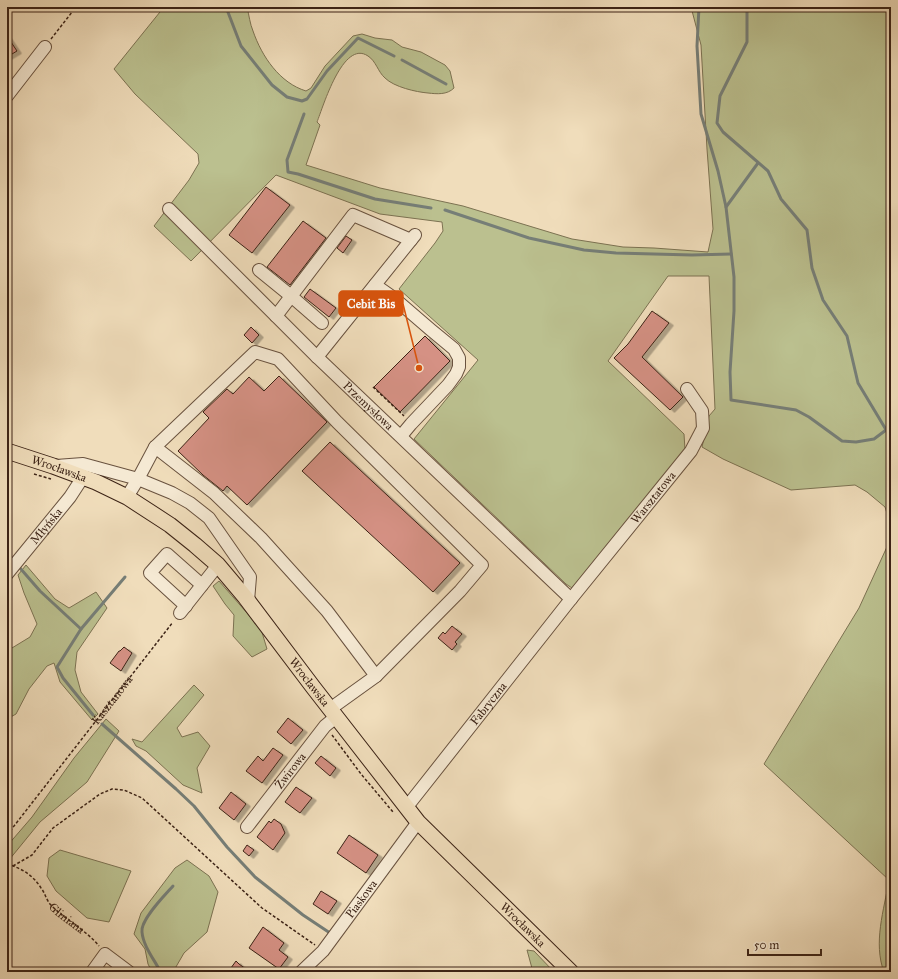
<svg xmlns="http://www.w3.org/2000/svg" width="898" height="979" viewBox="0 0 898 979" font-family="'IM FELL Great Primer',serif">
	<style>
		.green { fill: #bbc08f; stroke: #7c7252 }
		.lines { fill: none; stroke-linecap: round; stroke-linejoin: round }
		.stream { stroke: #767e77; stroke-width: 3 }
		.building { fill: #d59184; stroke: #3c2316; filter: url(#shadow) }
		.minor-casing { stroke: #69523f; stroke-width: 14 }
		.major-casing { stroke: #3c2316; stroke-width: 17 }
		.path { stroke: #3c2316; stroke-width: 1.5; stroke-dasharray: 3 2; stroke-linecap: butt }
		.minor { stroke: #f5e9d3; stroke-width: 12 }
		.major { stroke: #f0ddbb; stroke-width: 15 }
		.labels { text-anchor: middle; stroke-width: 3; stroke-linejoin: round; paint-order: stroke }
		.street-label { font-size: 12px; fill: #3c2316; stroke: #f5e9d3 }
		.leader { fill: none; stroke: #d7540d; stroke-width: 1.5 }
		.callout-dot { fill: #d7540d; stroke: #f5e9d3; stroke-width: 1.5 }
		.callout { fill: #d7540d; stroke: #d7540d; stroke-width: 1.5 }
		.callout-label { font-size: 13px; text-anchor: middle; font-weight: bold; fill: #fff }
	</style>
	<defs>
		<filter id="shadow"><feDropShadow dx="4.5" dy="2.5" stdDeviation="0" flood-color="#0004"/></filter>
	</defs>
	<rect width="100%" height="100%" fill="#f0ddbb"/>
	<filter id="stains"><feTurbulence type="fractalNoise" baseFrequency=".005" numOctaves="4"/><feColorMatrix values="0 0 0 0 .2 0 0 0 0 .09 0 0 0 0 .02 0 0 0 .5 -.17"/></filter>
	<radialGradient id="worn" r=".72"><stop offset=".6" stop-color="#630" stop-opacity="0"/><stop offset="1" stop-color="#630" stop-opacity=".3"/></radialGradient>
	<!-- green -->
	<g class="green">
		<path d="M 164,7 L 247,7 C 249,15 250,24 253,31 C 262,57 280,83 306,91 L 311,88 L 325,66 L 353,36 L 362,34 L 375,38 L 392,40 L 402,47 L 421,52 L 445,65 L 450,71 L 454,88 C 447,95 437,94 428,93 C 416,92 394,87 385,78 C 378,72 376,61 368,56 C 343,39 323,107 317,122 L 320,125 L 306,165 L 380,188 L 463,206 L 572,239 L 623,247 L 654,248 L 708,252 L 713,229 L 707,149 L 701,45 L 691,7 L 891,7 L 891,526 L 885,507 L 867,492 L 855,485 L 791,490 L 723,459 L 702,447 L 709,416 L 715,409 L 709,276 L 668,276 L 608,361 L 684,434 L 685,450 L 572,588 L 566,584 L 414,439 L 478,360 L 399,289 L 435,243 L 443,231 L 442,222 L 380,214 L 276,175 L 191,261 L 154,226 L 189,180 L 199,163 L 198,154 L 135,94 L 114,69 Z"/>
		<path d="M 891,538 L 891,972 L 884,972 C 873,943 884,910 889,880 L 764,764 L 859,608 Z"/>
		<path d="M 26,565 L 55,599 L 69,608 L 96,592 L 107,608 L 77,652 L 75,670 L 81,692 L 98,714 L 92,720 L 60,682 L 54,663 L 47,666 L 29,689 L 16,714 L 7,719 L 7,651 L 30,637 L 37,624 L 24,593 L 18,575 Z"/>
		<path d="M 219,581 L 261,629 L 267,649 L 252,657 L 233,636 L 234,615 L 225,604 L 213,586 Z"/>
		<path d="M 194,685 L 204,695 L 177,728 L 182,737 L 198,732 L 210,746 L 197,768 L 202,793 L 183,785 L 146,751 L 136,746 L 132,739 L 142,742 Z"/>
		<path d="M 106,719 L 119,731 L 87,782 L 40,822 L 9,860 L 7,859 L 7,846 L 32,817 L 74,758 Z"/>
		<path d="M 60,850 L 131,871 L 109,922 L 87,918 L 56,891 L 47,876 L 49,858 Z"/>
		<path d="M 187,860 L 209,876 L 218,892 L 207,932 L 184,953 L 173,972 L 152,972 L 148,964 L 145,949 L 134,934 L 141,913 L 175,868 Z"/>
		<path d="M 527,950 L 534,951 L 554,972 L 533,972 Z"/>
	</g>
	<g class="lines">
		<!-- stream -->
		<g class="stream">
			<path d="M 226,7 L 241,46 L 272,85 L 287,97 L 302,101 L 307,99 L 327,71 L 358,38 L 394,56"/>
			<path d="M 699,7 L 697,46 L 701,114 L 718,171 L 726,207"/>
			<path d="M 747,7 L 747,42 L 720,96 L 717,123 L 723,132 L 768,171 L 781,199 L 807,230 L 812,268 L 823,300 L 847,336 L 858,383 L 888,433 L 891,442"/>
			<path d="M 402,60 L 446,84"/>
			<path d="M 304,114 L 287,160 L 288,172 L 298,174 L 375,199 L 431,208"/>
			<path d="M 758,163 L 726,207 L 734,277 L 734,311 L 730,372 L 731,400 L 796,410 L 809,417 L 842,441 L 856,442 L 874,439 L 886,430"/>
			<path d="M 445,210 L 529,238 L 584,250 L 616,253 L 692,255 L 731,254"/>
			<path d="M 7,551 L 10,556"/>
			<path d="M 20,568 L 40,591 L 81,629"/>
			<path d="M 93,715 L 63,678 L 57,667 L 81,629 L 125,577"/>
			<path d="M 102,724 L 176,789 L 194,806 L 227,847 L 255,877 L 303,915 L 330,933"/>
			<path d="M 159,969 C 153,958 143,945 142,932 C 140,920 165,895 173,886"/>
		</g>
	</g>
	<!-- building -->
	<g class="building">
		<path d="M 7,36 L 17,51 L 7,57 Z"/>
		<path d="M 266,187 L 290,205 L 252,253 L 229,235 Z"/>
		<path d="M 303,221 L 326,238 L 290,285 L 267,267 Z"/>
		<path d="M 346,236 L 352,240 L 343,253 L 337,248 Z"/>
		<path d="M 310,289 L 336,308 L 329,317 L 304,297 Z"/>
		<path d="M 652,311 L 669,323 L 642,357 L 683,397 L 670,410 L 614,358 L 628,344 Z"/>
		<path d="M 251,327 L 259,335 L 252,343 L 244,335 Z"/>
		<path d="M 425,336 L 450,361 L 400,412 L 374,387 Z"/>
		<path d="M 279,376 L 327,422 L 247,505 L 227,486 L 223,491 L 203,475 L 178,451 L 209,418 L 203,412 L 227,389 L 233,394 L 249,377 L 264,391 Z"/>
		<path d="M 330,442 L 460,563 L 433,592 L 302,471 Z"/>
		<path d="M 452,626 L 462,634 L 455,642 L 457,644 L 452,650 L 438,638 L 443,632 L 445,634 Z"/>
		<path d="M 124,647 L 132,653 L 121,671 L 110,663 L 119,651 L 120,651 Z"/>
		<path d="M 288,718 L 303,730 L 291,744 L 277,732 Z"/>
		<path d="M 273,748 L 283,755 L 262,783 L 246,771 L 258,756 L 263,761 Z"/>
		<path d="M 321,756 L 336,768 L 330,776 L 315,763 Z"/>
		<path d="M 296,787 L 312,798 L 300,813 L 285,802 Z"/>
		<path d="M 231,792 L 246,804 L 234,820 L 219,808 Z"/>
		<path d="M 274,819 L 281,824 L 285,833 L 273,850 L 257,837 L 269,821 L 271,823 Z"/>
		<path d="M 349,835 L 378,855 L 366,873 L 337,853 Z"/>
		<path d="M 247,845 L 254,850 L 249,856 L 243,851 Z"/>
		<path d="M 321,891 L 337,901 L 328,914 L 313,904 Z"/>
		<path d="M 263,927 L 284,943 L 279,950 L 288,957 L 279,969 L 249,948 Z"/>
		<path d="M 236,961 L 239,964 L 250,972 L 228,972 Z"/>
	</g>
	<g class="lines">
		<!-- minor casing -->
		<g class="minor-casing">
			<g id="minor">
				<path d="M 7,96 L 45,47"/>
				<path id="s3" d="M 169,209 L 317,357 L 571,599"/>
				<path d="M 259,270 L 291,296 L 322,323"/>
				<path d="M 375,285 L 395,299 L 431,330 L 454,349 L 459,358 L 459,367 L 456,374 L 448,385 L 411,424 L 401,436"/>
				<path d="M 276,316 L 353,215 L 411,240"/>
				<path d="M 317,357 L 415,235"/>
				<path d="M 155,447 L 255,352 L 278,359 L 337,422 L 482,565 L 460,591 L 376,676 L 330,709"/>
				<path d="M 56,466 L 83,464 L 138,479 L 127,497"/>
				<path id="s4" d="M 7,574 L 70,497 L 83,477"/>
				<path d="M 248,601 L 250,577 L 209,518 L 190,503 L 172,493 L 138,479 L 155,447 L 214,493 L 261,538 L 327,611 L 376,676"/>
				<path d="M 186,606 L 150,573 L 167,554 L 202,585"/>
				<path d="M 180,613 L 218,565"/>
				<path id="s5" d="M 406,808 L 571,599 L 691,451 L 703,428 L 702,411 L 687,389"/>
				<path id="s6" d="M 247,827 L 325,726 L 336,717"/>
				<path d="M 92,972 L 105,954 L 129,972"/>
				<path id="s7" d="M 301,972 L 323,951 L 418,822"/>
			</g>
		</g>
		<!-- major casing -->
		<g class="major-casing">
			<g id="major">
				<path id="s8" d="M 7,451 L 53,466 L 96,482 L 127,497 L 170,525 L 195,545 L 218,565 L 245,597 L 313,687 L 418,822 L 571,972"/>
			</g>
		</g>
		<!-- path -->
		<g class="path">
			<path d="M 51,39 L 76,7"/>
			<path d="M 373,387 L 404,416"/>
			<path d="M 34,474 L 51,479"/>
			<path d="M 332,735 L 361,774 L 393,812"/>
			<path id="s1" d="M 7,835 L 173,622"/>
			<path id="s2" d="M 7,864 C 21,868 33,875 41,888 C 45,893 46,899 50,904 C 65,920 85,929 99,946"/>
			<path d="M 13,866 L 32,855 L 53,828 L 100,794 L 112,789 L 124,790 L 142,798 L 262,908 L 315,945"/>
		</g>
		<!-- minor -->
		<use href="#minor" class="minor"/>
		<!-- major -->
		<use href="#major" class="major"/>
	</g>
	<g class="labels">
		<!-- street labels -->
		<g class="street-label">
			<text dy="4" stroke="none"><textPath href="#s3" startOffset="280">Przemysłowa</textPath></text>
			<text dy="4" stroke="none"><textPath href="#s8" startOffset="55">Wrocławska</textPath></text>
			<text dy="4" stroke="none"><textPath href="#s5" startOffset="397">Warsztatowa</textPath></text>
			<text dy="4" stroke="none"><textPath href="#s4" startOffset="62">Młyńska</textPath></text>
			<text dy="4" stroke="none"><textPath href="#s8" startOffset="391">Wrocławska</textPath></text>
			<text dy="4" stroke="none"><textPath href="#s1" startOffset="171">Kasztanowa</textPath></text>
			<text dy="4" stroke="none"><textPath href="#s5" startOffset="133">Fabryczna</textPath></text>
			<text dy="4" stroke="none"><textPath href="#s6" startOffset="71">Żwirowa</textPath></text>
			<text dy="4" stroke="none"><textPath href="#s7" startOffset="95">Piaskowa</textPath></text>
			<text dy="4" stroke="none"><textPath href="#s2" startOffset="83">Gliniana</textPath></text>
			<text dy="4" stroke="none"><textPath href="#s8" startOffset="715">Wrocławska</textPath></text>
		</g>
	</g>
	<!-- callouts -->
	<path class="leader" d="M419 368L403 304"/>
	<circle class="callout-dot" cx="419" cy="368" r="4"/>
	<rect class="callout" x="339" y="291" width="64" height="25" rx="4"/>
	<g class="callout-label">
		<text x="371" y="308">Cebit Bis</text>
	</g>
	<!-- margin -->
	<rect width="898" height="979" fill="none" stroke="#f0ddbb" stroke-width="24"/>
	<rect x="8" y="8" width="882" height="963" fill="none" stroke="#3c2316" stroke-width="2"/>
	<rect x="12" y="12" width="874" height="955" fill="none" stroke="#3c2316"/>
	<!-- scale -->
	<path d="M748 949v6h73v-6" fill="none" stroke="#3c2316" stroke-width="2"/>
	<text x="754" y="949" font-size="12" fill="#3c2316" stroke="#f5e9d3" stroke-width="3" paint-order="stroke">50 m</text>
	<rect width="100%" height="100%" filter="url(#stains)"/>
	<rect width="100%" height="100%" fill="url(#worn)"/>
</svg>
